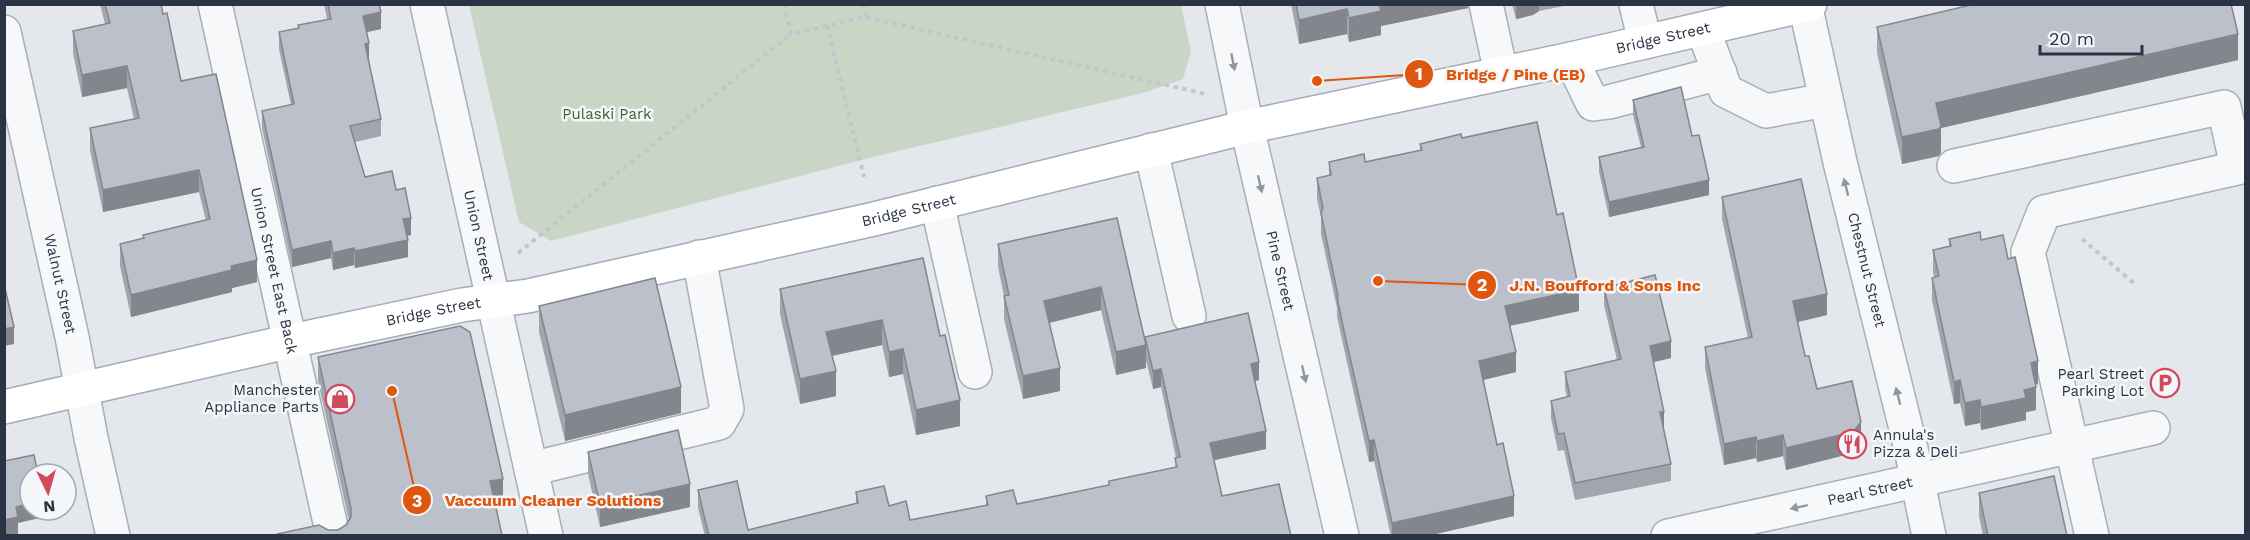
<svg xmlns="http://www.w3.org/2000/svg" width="2250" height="540" viewBox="0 0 2250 540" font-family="'Work Sans',sans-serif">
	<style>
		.green { fill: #c9d6c5 }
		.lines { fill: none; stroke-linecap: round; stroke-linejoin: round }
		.minor-casing { stroke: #a9aeb7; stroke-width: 36 }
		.major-casing { stroke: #a3abb8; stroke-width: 36 }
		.path { stroke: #c2c5cb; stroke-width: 4; stroke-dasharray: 4.5 4.5; stroke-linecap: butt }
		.minor { stroke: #f7f8fa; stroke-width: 33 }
		.major { stroke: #fff; stroke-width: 33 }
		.wall { fill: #a1a5ae }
		.shaded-wall { fill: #83868d }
		.building { fill: #bbc0ca; stroke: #83868d; stroke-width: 1.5 }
		.oneway { fill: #9196a0 }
		.labels { text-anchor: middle; stroke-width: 5; stroke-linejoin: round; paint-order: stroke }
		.street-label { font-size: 15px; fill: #2b3445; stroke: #f4f6f9 }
		.park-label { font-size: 15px; fill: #3f6138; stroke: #f4f6f9 }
		.poi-label { font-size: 15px; fill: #2b3445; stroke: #f4f6f9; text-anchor: end }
		.leader { fill: none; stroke: #df570f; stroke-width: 2 }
		.callout-dot { fill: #df570f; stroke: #f4f6f9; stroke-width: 2 }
		.mark-label { font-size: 18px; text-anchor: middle; font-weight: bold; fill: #fff }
		.callout-label { font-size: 16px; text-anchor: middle; font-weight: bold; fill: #df570f; stroke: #f4f6f9; stroke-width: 5; stroke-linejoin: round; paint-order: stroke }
	</style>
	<rect width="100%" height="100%" fill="#e4e7ec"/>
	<!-- green -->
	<path class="green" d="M 469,5 L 1181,5 L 1191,52 L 1183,79 L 1143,93 L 873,157 L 551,241 L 519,222 Z"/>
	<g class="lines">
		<!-- minor casing -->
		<g class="minor-casing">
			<g id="minor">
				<path id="s1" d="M 215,4 L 333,536"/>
				<path id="s2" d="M 427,4 L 546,536"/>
				<path id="s3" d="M 1222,4 L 1247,127 L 1342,536"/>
				<path d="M 1486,4 L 1501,73"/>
				<path d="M 1636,4 L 1645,42"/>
				<path id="s4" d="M 1805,4 L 1840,162 L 1911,449 L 1929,536"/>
				<path d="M 1703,29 L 1726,91 L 1766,111 L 1826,100"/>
				<path id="s5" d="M 4,32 L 72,337 L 91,438 L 113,536"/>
				<path d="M 1571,59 L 1593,104 L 1609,102 L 1720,73"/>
				<path d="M 1151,150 L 1189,316"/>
				<path d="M 1954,166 L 2224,107 L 2237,167"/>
				<path d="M 937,203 L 975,372"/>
				<path d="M 531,469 L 719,423 L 727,409 L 699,257"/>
				<path id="s6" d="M 1668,536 L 2153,428"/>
				<path d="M 2092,536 L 2028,252 L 2044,212 L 2246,166"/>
			</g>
		</g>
		<!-- major casing -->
		<g class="major-casing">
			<g id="major">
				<path id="s7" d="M 4,407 L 291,341 L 462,305 L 528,296 L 874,219 L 1247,127 L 1571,59 L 1810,4"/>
			</g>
		</g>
		<!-- path -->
		<g class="path">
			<path d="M 784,4 L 791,34 L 866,17 L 1206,94"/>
			<path d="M 863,4 L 866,17"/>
			<path d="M 827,25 L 864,177"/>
			<path d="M 2082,239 L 2135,284"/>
			<path d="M 518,253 L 791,34"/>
		</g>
		<!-- minor -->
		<use href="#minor" class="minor"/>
		<!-- major -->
		<use href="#major" class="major"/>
	</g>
	<!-- wall -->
	<g class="wall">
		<path d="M 100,4 L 161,4 L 181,81 L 257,282 L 232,288 L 232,292 L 131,317 L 120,266 L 120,244 L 143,238 L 143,235 L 206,221 L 199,192 L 103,212 L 90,150 L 90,128 L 134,119 L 127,88 L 82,97 L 73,53 L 73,31 L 105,24 Z"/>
		<path d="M 324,4 L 379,4 L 381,29 L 367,32 L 369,60 L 381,119 L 381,136 L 355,142 L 365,177 L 396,190 L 411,235 L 407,236 L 408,257 L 355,268 L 354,265 L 333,270 L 331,258 L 292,267 L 262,128 L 262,111 L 291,105 L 279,49 L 279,32 L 298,28 L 298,25 L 327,19 Z"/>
		<path d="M 1291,4 L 1468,4 L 1468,8 L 1381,26 L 1381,35 L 1349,42 L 1347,34 L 1299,44 Z"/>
		<path d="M 1512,4 L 1574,4 L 1539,11 L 1533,15 L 1516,19 Z"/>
		<path d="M 1877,27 L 2238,60 L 1941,128 L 1941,152 L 1939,156 L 1902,164 L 1877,53 Z"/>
		<path d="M 1633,100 L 1692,136 L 1709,195 L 1609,217 L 1599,172 L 1599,157 L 1641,147 L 1633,115 Z"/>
		<path d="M 1462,138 L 1557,215 L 1579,311 L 1510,325 L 1516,372 L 1483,380 L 1514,516 L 1427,536 L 1391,536 L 1374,461 L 1369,462 L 1337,317 L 1337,308 L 1321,234 L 1321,217 L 1317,199 L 1317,178 L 1329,176 L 1329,162 L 1365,162 L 1420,150 L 1420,144 Z"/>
		<path d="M 1722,197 L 1827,315 L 1798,322 L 1805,356 L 1817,389 L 1861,443 L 1853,453 L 1786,470 L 1783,456 L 1757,462 L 1756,458 L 1724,465 L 1705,368 L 1705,347 L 1748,338 L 1722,219 Z"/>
		<path d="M 1117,218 L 1145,340 L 1259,380 L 1255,381 L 1266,449 L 1214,460 L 1222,496 L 1291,536 L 705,536 L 698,508 L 698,490 L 748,530 L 856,503 L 856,492 L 889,506 L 910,520 L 986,505 L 986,496 L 1017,504 L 1109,485 L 1109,481 L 1175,467 L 1176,458 L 1161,387 L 1153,389 L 1146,360 L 1146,368 L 1116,375 L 1101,310 L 1049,323 L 1060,391 L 1023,399 L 1004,319 L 1004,296 L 998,267 L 998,244 Z"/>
		<path d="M 1949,239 L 1981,240 L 2038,384 L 2036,384 L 2036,410 L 2026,412 L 2026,420 L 1981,430 L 1980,423 L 1965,426 L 1960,403 L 1954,404 L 1932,300 L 1932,278 L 1934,277 L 1933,272 L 1933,250 L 1949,246 Z"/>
		<path d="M 923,258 L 960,426 L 916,435 L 903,374 L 889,377 L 882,345 L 832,356 L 836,396 L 800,404 L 780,314 L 780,289 Z"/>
		<path d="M 1604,288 L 1671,358 L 1653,362 L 1664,429 L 1663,429 L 1671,464 L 1671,481 L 1575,500 L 1564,450 L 1558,451 L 1551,418 L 1551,401 L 1567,397 L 1565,389 L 1565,372 L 1617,360 L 1604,305 Z"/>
		<path d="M 539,306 L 681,413 L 565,441 L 539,332 Z"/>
		<path d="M 318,357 L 503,503 L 496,504 L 502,536 L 277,536 L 328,530 L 338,530 L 346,525 L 349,521 L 318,381 Z"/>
		<path d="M 588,452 L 690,507 L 600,527 L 588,474 Z"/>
		<path d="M 1979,493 L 2067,536 L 1983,536 L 1979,516 Z"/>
	</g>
	<!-- shaded-wall -->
	<g class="shaded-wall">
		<path d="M 1379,4 L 1468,4 L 1468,8 L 1381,26 L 1381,35 L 1349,42 L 1349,18 Z"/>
		<path d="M 1516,4 L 1539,4 L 1539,11 L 1533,15 L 1516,19 Z"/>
		<path d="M 1347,9 L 1347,34 L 1299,44 L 1299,20 Z"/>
		<path d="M 381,12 L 381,29 L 363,33 L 363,16 Z"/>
		<path d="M 2238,34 L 2238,60 L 1941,128 L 1941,152 L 1939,156 L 1902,164 L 1902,137 L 1936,103 Z"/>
		<path d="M 369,43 L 369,60 L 365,61 L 365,44 Z"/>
		<path d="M 127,66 L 127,88 L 82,97 L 82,75 Z"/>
		<path d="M 199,170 L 199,192 L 103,212 L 103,190 Z"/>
		<path d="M 1709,180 L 1709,195 L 1609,217 L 1609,202 Z"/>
		<path d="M 411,218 L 411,235 L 403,236 L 403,219 Z"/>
		<path d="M 408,240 L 408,257 L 355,268 L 355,251 Z"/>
		<path d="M 331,241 L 331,258 L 292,267 L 292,250 Z"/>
		<path d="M 354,248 L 354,265 L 333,270 L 333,253 Z"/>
		<path d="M 257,260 L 257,282 L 232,288 L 232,292 L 131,317 L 131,295 L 231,266 Z"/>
		<path d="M 1101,287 L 1101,310 L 1044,324 L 1044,301 Z"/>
		<path d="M 1579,290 L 1579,311 L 1505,327 L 1505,306 Z"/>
		<path d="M 1827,294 L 1827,315 L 1793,323 L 1793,301 Z"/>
		<path d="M 882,320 L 882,345 L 826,357 L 826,332 Z"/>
		<path d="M 14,327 L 14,344 L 4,346 L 4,329 Z"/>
		<path d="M 1671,341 L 1671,358 L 1650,363 L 1650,346 Z"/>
		<path d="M 1146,345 L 1146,368 L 1116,375 L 1116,352 Z"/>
		<path d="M 903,349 L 903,374 L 889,377 L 889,352 Z"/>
		<path d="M 1516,352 L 1516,372 L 1479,381 L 1479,361 Z"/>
		<path d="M 2038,361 L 2038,384 L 2031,386 L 2031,363 Z"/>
		<path d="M 1259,362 L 1259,380 L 1251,382 L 1251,364 Z"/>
		<path d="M 1060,368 L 1060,391 L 1023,399 L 1023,376 Z"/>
		<path d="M 1161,369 L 1161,387 L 1153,389 L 1153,371 Z"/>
		<path d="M 836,371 L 836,396 L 800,404 L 800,379 Z"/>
		<path d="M 1960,380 L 1960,403 L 1954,404 L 1954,382 Z"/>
		<path d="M 681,387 L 681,413 L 565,441 L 565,415 Z"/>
		<path d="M 2036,387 L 2036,410 L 2026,412 L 2026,420 L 1981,430 L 1981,407 L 2024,390 Z"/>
		<path d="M 960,400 L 960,426 L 916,435 L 916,410 Z"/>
		<path d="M 1980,400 L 1980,423 L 1965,426 L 1965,403 Z"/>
		<path d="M 1660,412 L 1664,412 L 1664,429 L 1660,430 Z"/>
		<path d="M 1861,422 L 1861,443 L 1853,453 L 1786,470 L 1786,448 Z"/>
		<path d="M 1266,431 L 1266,449 L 1210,461 L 1210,443 Z"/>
		<path d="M 1783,435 L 1783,456 L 1757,462 L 1757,441 Z"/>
		<path d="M 1756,437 L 1756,458 L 1724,465 L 1724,444 Z"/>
		<path d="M 1374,440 L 1374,461 L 1369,462 L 1369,441 Z"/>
		<path d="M 503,479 L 503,503 L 490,505 L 490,481 Z"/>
		<path d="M 690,484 L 690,507 L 600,527 L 600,504 Z"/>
		<path d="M 1514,496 L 1514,516 L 1427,536 L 1392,536 L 1392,523 Z"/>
		<path d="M 30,503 L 30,510 L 44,510 L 44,517 L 18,523 L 18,534 L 4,536 L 4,520 L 16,507 Z"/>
	</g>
	<!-- building -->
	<g class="building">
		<path d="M 105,4 L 161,4 L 163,14 L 167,13 L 181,81 L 216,74 L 257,260 L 231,266 L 232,270 L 131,295 L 120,244 L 144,238 L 143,235 L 210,219 L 199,170 L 103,190 L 90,128 L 139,118 L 127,66 L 82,75 L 73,31 L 110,23 Z"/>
		<path d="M 328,4 L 379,4 L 381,12 L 363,16 L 369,43 L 365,44 L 381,119 L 350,126 L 365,177 L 392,171 L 396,190 L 405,188 L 411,218 L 403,219 L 408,240 L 355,251 L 354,248 L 333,253 L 331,241 L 292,250 L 262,111 L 294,104 L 279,32 L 299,28 L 298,25 L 331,19 Z"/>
		<path d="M 1296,4 L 1379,4 L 1381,11 L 1349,18 L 1347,9 L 1299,20 Z"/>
		<path d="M 1975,4 L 2231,4 L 2238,34 L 1936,103 L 1941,126 L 1939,129 L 1902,137 L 1877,27 Z"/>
		<path d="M 1681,87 L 1692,136 L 1699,135 L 1709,180 L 1609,202 L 1599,157 L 1644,147 L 1633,100 Z"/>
		<path d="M 1537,122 L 1557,215 L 1563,213 L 1579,290 L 1505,306 L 1516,352 L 1479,361 L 1497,445 L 1503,443 L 1514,496 L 1392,523 L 1374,440 L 1369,441 L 1344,331 L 1337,297 L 1338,296 L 1321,213 L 1323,208 L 1317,178 L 1331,175 L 1329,162 L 1364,154 L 1365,162 L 1422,150 L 1420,144 L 1461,134 L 1462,138 Z"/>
		<path d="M 1801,179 L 1827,294 L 1793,301 L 1805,356 L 1809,356 L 1817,389 L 1852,381 L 1861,422 L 1853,432 L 1786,448 L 1783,435 L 1757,441 L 1756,437 L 1724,444 L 1705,347 L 1752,337 L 1722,197 Z"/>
		<path d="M 1117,218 L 1146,345 L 1116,352 L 1101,287 L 1044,301 L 1060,368 L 1023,376 L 1004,296 L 1009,295 L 998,244 Z"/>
		<path d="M 1980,232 L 1981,240 L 2003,235 L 2008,259 L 2015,257 L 2038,361 L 2031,363 L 2036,387 L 2024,390 L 2026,398 L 1981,407 L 1980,400 L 1965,403 L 1960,380 L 1954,382 L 1932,278 L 1939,276 L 1933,250 L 1951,246 L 1949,239 Z"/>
		<path d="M 923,258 L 940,336 L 945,335 L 960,400 L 916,410 L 903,349 L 889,352 L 882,320 L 826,332 L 836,371 L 800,379 L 780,289 Z"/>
		<path d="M 1655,275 L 1671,341 L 1650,346 L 1664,412 L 1660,412 L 1671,464 L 1575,483 L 1564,433 L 1558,434 L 1551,401 L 1570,396 L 1565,372 L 1621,359 L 1604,288 Z"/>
		<path d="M 655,278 L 681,387 L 565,415 L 539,306 Z"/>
		<path d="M 4,284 L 14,327 L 4,329 Z"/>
		<path d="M 1248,313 L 1259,362 L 1251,364 L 1266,431 L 1210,443 L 1222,496 L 1279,484 L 1291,536 L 709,536 L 698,490 L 737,481 L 748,530 L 858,503 L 856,492 L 884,486 L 889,506 L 906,501 L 910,520 L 988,505 L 986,496 L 1013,490 L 1017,504 L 1109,485 L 1109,481 L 1177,467 L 1175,458 L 1180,457 L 1161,369 L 1153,371 L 1145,337 Z"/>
		<path d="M 460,326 L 470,332 L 503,479 L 490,481 L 502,535 L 498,536 L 277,536 L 277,534 L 319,525 L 328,530 L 338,530 L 346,525 L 351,517 L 351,508 L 318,357 Z"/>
		<path d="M 678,430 L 690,484 L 600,504 L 588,452 Z"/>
		<path d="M 34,455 L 38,474 L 30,474 L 30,503 L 16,507 L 18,517 L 4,520 L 4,461 Z"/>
		<path d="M 2054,476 L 2067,536 L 1988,536 L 1979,493 Z"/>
	</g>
	<!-- one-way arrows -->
	<defs><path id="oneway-solid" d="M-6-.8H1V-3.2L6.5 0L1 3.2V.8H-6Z" transform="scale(1.5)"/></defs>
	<g class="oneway">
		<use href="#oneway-solid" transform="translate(1233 62) rotate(79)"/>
		<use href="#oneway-solid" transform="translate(1260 184) rotate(77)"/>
		<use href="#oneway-solid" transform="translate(1846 187) rotate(-104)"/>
		<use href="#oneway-solid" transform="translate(1304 374) rotate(77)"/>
		<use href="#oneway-solid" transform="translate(1898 396) rotate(-104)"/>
		<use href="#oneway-solid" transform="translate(1799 507) rotate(168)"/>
	</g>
	<!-- icons -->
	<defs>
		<g id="parking-ring" transform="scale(1.5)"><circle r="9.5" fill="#f4f6f9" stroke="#d1495b" stroke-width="1.5"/><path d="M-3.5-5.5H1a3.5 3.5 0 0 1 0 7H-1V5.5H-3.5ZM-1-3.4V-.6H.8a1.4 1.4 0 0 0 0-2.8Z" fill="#d1495b"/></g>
		<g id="shop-ring" transform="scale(1.5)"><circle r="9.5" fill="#f4f6f9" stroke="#d1495b" stroke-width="1.5"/><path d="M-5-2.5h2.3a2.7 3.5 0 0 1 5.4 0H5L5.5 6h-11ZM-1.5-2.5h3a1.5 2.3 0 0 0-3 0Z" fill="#d1495b"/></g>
		<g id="restaurant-ring" transform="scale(1.5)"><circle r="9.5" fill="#f4f6f9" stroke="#d1495b" stroke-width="1.5"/><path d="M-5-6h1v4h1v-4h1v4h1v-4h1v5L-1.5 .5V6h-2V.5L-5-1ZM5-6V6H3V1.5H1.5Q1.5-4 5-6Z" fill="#d1495b"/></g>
	</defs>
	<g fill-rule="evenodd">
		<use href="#parking-ring" x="2165" y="383"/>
		<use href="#shop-ring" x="340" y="399"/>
		<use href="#restaurant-ring" x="1852" y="444"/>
	</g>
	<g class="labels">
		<!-- street labels -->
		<g class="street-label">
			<text dy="5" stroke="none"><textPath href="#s7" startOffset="1700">Bridge Street</textPath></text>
			<text dy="5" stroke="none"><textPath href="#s7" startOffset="926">Bridge Street</textPath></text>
			<text dy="5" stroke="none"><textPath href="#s2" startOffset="237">Union Street</textPath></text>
			<text dy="5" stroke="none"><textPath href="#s1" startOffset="273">Union Street East Back</textPath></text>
			<text dy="5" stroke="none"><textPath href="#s3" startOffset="273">Pine Street</textPath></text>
			<text dy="5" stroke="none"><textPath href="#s4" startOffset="273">Chestnut Street</textPath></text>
			<text dy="5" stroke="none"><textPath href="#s5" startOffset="258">Walnut Street</textPath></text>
			<text dy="5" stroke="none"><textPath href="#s7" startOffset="440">Bridge Street</textPath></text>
			<text dy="5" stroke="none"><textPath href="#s6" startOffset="207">Pearl Street</textPath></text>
		</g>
		<!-- park labels -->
		<g class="park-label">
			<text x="607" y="119">Pulaski Park</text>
		</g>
		<!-- poi labels -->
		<g class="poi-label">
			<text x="2144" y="379">Pearl Street<tspan x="2144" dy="17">Parking Lot</tspan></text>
			<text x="319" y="395">Manchester<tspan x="319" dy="17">Appliance Parts</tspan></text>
			<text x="1873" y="440" text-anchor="start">Annula's<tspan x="1873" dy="17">Pizza &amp; Deli</tspan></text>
		</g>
	</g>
	<!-- callouts -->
	<path class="leader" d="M1317 81L1419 74M1378 281L1482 285M392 391L417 500"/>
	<g class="callout-dot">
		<circle cx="1317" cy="81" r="6"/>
		<circle cx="1378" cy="281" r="6"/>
		<circle cx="392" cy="391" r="6"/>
		<circle cx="1419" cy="74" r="15"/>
		<circle cx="1482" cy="285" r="15"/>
		<circle cx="417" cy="500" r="15"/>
	</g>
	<g class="mark-label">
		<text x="1419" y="80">1</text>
		<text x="1482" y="291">2</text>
		<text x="417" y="507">3</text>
	</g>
	<g class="callout-label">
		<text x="1516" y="80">Bridge / Pine (EB)</text>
		<text x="1605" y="291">J.N. Boufford &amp; Sons Inc</text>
		<text x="553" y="506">Vaccuum Cleaner Solutions</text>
	</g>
	<!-- border -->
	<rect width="2250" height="540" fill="none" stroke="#2b3445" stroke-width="12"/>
	<!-- north arrow -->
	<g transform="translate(48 492) rotate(175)"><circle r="28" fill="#f4f6f9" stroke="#a4a8b1" stroke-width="1.5"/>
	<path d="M0-4.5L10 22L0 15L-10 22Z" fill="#d1495b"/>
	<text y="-9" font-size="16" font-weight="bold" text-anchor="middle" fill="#2b3445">N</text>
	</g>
	<!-- scale -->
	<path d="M2040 45v9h102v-9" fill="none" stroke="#2b3445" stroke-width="3"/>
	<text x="2049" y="45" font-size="18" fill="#2b3445" stroke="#f4f6f9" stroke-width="4.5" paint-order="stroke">20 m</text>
</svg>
